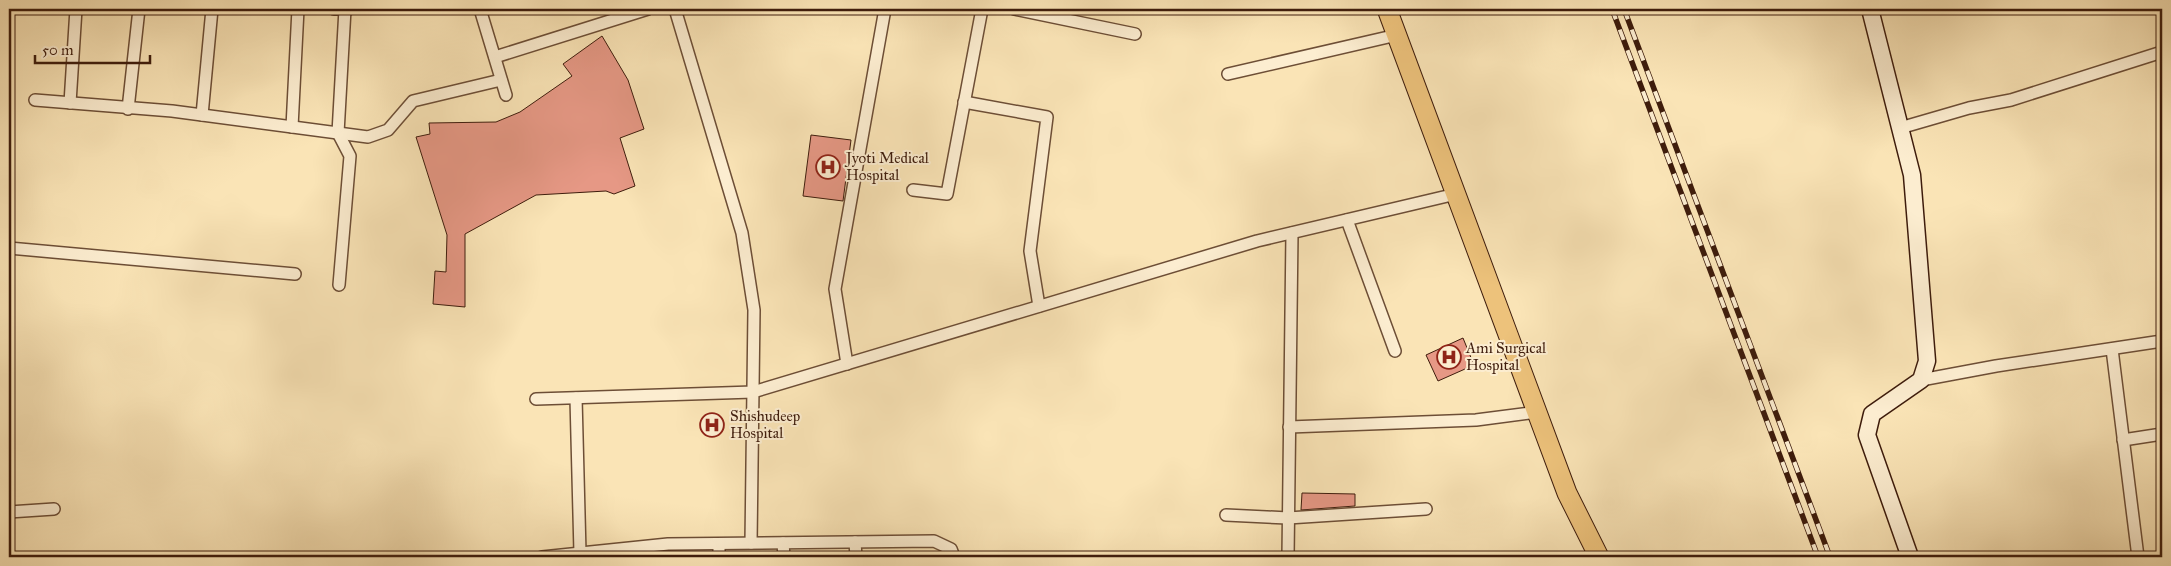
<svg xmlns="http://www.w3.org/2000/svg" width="2171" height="566" viewBox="0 0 2171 566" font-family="'IM FELL Great Primer',serif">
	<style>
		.building { fill: #e69885; stroke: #3e1c0c }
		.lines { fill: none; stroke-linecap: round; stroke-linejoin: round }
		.minor-casing { stroke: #6d4e36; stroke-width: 14 }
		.secondary-casing { stroke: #3e1c0c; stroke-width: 19 }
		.primary-casing { stroke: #3e1c0c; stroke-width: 21 }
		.minor { stroke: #fcedd0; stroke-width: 11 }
		.secondary { stroke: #fcedd0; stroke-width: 16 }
		.primary { stroke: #edc27b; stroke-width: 19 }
		.rail-casing { stroke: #3e1c0c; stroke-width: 5.5 }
		.rail { stroke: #fcedd0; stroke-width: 4; stroke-dasharray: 11; stroke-linecap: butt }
		.labels { text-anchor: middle; stroke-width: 4; stroke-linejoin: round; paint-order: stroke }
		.poi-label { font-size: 15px; fill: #3e1c0c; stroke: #fcedd0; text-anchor: start }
	</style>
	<rect width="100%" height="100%" fill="#fae4b6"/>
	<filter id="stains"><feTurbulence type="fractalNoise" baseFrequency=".004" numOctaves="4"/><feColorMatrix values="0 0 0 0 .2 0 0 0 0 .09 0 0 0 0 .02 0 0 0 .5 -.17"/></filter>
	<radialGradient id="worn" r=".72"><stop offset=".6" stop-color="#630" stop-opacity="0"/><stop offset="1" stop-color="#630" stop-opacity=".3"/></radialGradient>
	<!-- building -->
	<g class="building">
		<path d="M 602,36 L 628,80 L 644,129 L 620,138 L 635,186 L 614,194 L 606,191 L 536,195 L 465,234 L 465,307 L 433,304 L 435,271 L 446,272 L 447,235 L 416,137 L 430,134 L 429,123 L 496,122 L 520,112 L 572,76 L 563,64 Z"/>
		<path d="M 811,135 L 851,140 L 843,201 L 803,196 Z"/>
		<path d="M 1463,338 L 1474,365 L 1438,381 L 1426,355 Z"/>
		<path d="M 1302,493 L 1355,494 L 1355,506 L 1301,510 Z"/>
	</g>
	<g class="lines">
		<!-- minor casing -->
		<g class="minor-casing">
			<g id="minor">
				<path d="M 334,9 L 349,9"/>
				<path d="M 480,9 L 506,95"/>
				<path d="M 675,9 L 742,233 L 754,310 L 751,543"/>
				<path d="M 1014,9 L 1135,34"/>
				<path d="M 495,57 L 648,9"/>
				<path d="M 1228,74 L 1397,35"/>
				<path d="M 35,100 L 172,111 L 368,137 L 388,130 L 413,101 L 501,80"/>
				<path d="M 964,102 L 1047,117 L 1030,251 L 1039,306"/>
				<path d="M 70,103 L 76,9"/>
				<path d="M 128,109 L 139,9"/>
				<path d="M 202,115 L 212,9"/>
				<path d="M 292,127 L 298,9"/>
				<path d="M 1900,128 L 1969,108 L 2011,100 L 2162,52"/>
				<path d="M 913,190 L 947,194 L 982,9"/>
				<path d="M 1347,220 L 1395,351"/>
				<path d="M 9,248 L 295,274"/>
				<path d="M 339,285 L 350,156 L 338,133 L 345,9"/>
				<path d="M 2112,349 L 2138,557"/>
				<path d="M 847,364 L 835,289 L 885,9"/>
				<path d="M 1921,380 L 1996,366 L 2162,341"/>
				<path d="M 576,398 L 580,553"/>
				<path d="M 536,399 L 753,392 L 1257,241 L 1456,194"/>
				<path d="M 1289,427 L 1476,420 L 1537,412"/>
				<path d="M 2123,440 L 2162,434"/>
				<path d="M 9,512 L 54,509"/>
				<path d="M 1226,515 L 1288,518 L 1426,509"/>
				<path d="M 855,542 L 856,557"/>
				<path d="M 783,543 L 784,557"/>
				<path d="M 542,557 L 668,544 L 934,541 L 951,549 L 954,557"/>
				<path d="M 719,557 L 719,544"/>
				<path d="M 1288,557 L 1292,233"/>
			</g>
		</g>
		<!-- secondary casing -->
		<g class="secondary-casing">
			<path id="secondary" d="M 1870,9 L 1912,175 L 1927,361 L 1921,380 L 1872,414 L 1867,435 L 1910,557"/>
		</g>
		<!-- primary casing -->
		<g class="primary-casing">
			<path id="primary" d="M 1387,9 L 1567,493 L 1599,557"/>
		</g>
		<!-- minor -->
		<use href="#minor" class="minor"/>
		<!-- secondary -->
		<use href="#secondary" class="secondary"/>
		<!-- primary -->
		<use href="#primary" class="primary"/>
		<!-- rail casing -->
		<g class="rail-casing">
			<g id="rail">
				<path d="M 1612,9 L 1818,557"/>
				<path d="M 1624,9 L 1830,557"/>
			</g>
		</g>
		<!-- rail -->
		<use href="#rail" class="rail"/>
	</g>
	<!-- icons -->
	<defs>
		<g id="hospital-ring" transform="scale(1.25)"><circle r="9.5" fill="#fcedd0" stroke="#8f2418" stroke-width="1.5"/><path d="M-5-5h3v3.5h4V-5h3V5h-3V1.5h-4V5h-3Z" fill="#8f2418"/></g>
	</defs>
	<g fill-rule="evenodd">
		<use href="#hospital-ring" x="828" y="167"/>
		<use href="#hospital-ring" x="1449" y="357"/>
		<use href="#hospital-ring" x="712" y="425"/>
	</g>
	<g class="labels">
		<!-- poi labels -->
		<g class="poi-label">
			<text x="846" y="163">Jyoti Medical<tspan x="846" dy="17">Hospital</tspan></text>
			<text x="1466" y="353">Ami Surgical<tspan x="1466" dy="17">Hospital</tspan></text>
			<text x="730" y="421">Shishudeep<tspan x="730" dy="17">Hospital</tspan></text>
		</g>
	</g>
	<!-- margin -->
	<rect width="2171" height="566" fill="none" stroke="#fae4b6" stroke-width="30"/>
	<rect x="10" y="10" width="2151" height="546" fill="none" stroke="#3e1c0c" stroke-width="2.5"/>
	<rect x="15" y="15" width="2141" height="536" fill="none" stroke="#3e1c0c"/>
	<!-- scale -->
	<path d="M35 55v8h115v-8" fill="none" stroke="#3e1c0c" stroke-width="2.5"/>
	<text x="42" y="55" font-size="15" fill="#3e1c0c" stroke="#fcedd0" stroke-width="4" paint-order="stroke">50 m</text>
	<rect width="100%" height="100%" filter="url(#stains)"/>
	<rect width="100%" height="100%" fill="url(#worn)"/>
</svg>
